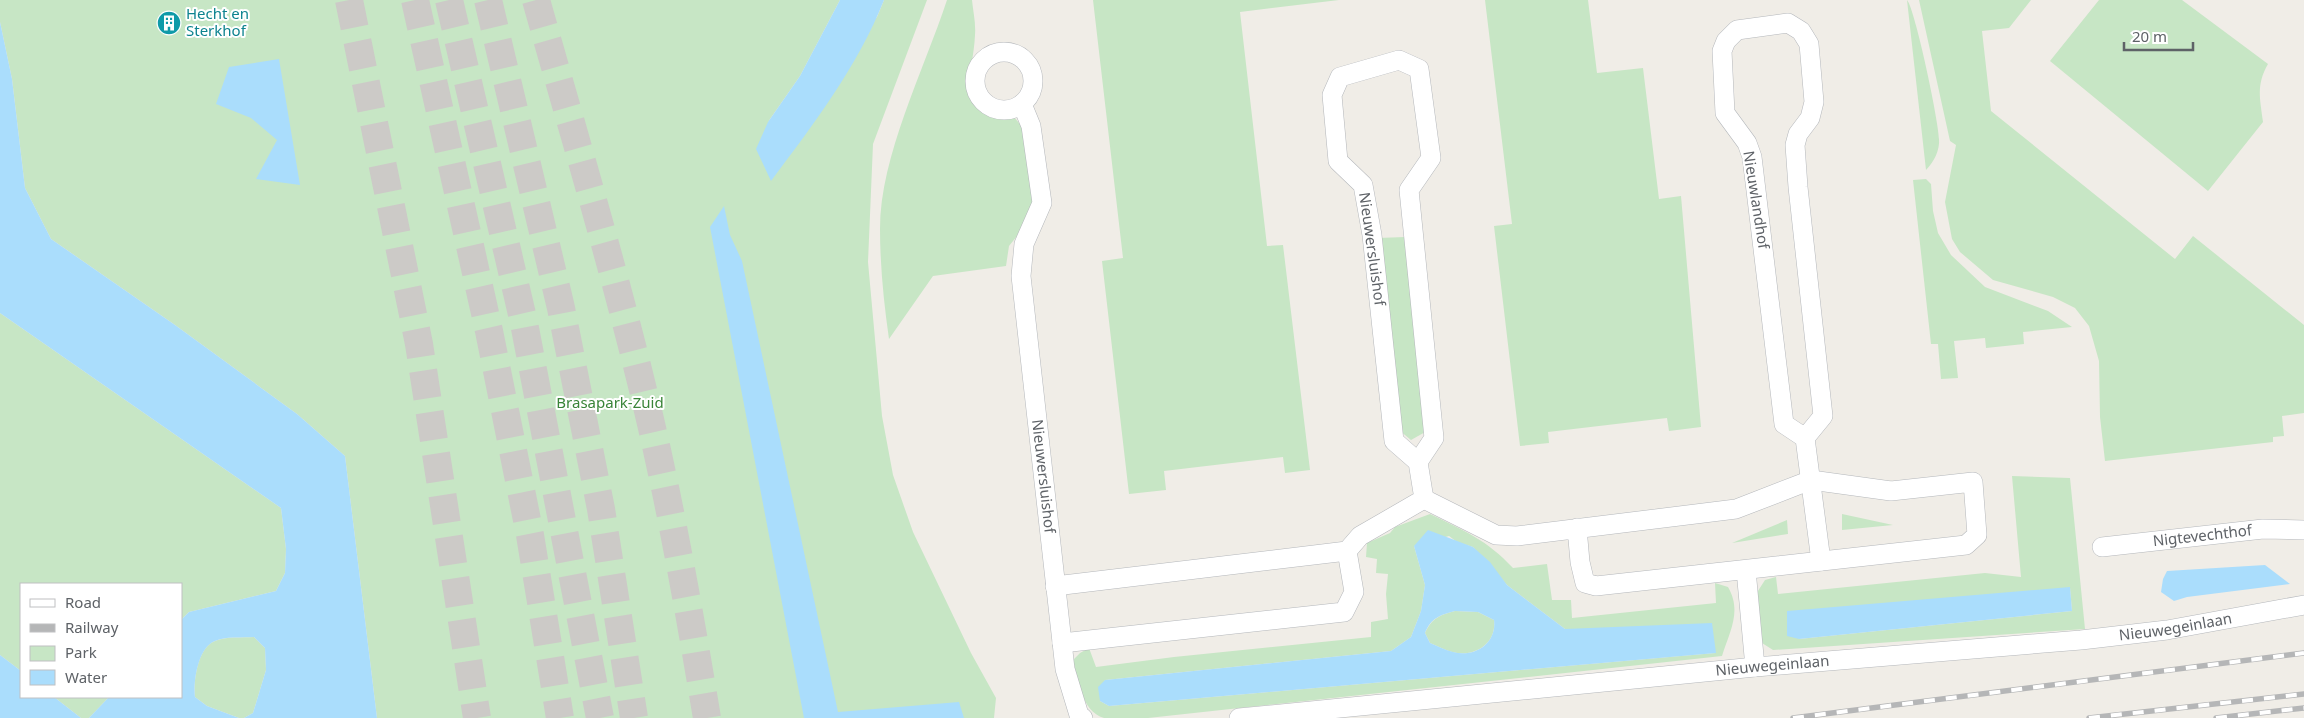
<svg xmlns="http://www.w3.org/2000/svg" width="2304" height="718" viewBox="0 0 2304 718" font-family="'Noto Sans',sans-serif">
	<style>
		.green { fill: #c7e6c5; fill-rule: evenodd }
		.water { fill: #aaddfc; fill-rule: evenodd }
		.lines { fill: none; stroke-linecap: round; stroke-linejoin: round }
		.motorway-tunnel { stroke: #cccac7; stroke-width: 28; stroke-dasharray: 28 14; stroke-linecap: butt }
		.minor-casing { stroke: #b4b7bb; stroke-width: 20 }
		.minor { stroke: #fff; stroke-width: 19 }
		.rail-casing { stroke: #b5b6b7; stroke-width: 5.5 }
		.rail { stroke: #fff; stroke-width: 4; stroke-dasharray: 11; stroke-linecap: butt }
		.labels { text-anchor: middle; stroke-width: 4; stroke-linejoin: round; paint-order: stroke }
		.culture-label { font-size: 15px; fill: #0d838f; stroke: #fff; text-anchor: start }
		.street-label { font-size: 15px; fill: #5e6267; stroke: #fff }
		.park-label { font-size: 15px; fill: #398438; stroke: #fff }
	</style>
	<rect width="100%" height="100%" fill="#f0ede7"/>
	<!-- green -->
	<g class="green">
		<path d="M 0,0 L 840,0 L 800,76 L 768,122 L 877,17 L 884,0 L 927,0 L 873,144 L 868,262 L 882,416 L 893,475 L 913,532 L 971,653 L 996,698 L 994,718 L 377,718 L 345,456 L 297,414 L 175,325 L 51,239 L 25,188 L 12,79 L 0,22 Z"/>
		<path d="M 947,0 L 972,0 C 973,11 976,23 975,35 C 973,79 951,109 1013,116 L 1025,130 L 1035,200 L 1017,236 L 1009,246 L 1006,266 L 933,276 L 889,339 C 884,304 880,266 880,229 C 880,156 924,70 947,0 Z"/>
		<path d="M 1093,0 L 1339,0 L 1240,12 L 1267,246 L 1283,245 L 1310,470 L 1285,473 L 1283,457 L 1164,471 L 1166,490 L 1129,494 L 1102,261 L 1123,258 Z"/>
		<path d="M 1485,0 L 1588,0 L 1597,73 L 1643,68 L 1659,199 L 1681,196 L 1701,427 L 1669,431 L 1667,418 L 1548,432 L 1549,443 L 1520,446 L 1494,226 L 1512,224 Z"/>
		<path d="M 1907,0 C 1915,9 1939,122 1939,139 C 1940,150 1934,162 1926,170 Z"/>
		<path d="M 1919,0 L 2031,0 L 2009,28 L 1982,31 L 1991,111 L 2175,259 L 2193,236 L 2304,325 L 2304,413 L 2282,416 L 2284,436 L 2273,437 L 2273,442 L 2105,461 L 2100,417 L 2099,361 L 2089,326 L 2075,308 L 2053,297 L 1993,280 L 1960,252 L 1952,239 L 1945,202 L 1956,145 L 1950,141 Z"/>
		<path d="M 2099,0 L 2182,0 L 2268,64 C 2256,85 2260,98 2263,122 L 2208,191 L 2050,61 Z"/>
		<path d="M 1926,179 L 1931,184 L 1933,211 L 1938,233 L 1951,255 L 1985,287 L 2048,311 L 2072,327 L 2023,332 L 2024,344 L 1986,348 L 1985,338 L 1954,341 L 1958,378 L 1941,379 L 1938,344 L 1931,344 L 1913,180 Z"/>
		<path d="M 1405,237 L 1427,431 L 1411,440 L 1399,430 L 1378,238 Z"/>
		<path d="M 0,313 L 281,508 L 286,549 L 285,573 L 276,591 L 189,612 L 181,620 L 181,584 L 21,584 L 21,671 L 0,655 Z"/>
		<path d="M 2012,476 L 2070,478 L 2085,629 L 1773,650 L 1762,643 L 1756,594 L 1765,580 L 1776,577 L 1778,594 L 1985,573 L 2021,577 ZM 2070,588 L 2072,611 L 1799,639 L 1787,612 Z"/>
		<path d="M 1430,514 C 1465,531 1487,540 1513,568 L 1547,564 L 1552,600 L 1571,600 L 1572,618 L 1716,603 L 1715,583 L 1728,587 C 1742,611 1730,631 1722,656 L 1148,718 C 1135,718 1117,718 1104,718 C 1081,711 1078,679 1073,660 L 1080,653 L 1089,648 L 1096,667 L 1174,657 L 1371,637 L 1371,622 L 1388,619 L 1386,594 L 1388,574 L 1376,573 L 1377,559 L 1366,557 L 1367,543 L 1390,533 L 1395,527 ZM 1449,536 L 1457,542 L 1473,547 L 1507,585 L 1565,629 L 1618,631 L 1715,653 L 1109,706 L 1100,701 L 1105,680 L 1391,651 L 1411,637 L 1421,611 L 1425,585 L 1414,546 Z"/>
		<path d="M 1842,514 L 1893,525 L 1842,530 Z"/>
		<path d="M 1787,520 L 1788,534 L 1732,543 Z"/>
		<path d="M 1455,611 L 1478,612 L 1494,620 C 1497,643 1475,658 1452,652 C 1445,650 1438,646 1430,643 L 1425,633 C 1432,618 1440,615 1455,611 Z"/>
		<path d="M 254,637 L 265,648 L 266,670 L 253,713 L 244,718 L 239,718 L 207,706 L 195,697 C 193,681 198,647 215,641 C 226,636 242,638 254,637 Z"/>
		<path d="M 54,697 L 109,697 L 89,718 L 81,718 Z"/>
	</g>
	<!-- water -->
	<g class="water">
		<path d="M 840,0 L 884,0 C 858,66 813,125 771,181 L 756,149 L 768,122 L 800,76 Z"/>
		<path d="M 0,22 L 12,79 L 25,188 L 51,239 L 175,325 L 297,414 L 345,456 L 377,718 L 244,718 L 253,713 L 266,670 L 265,648 L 254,637 C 242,638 225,636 215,641 C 198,647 193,682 195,697 L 207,706 L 239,718 L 89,718 L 109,697 L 181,697 L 181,620 L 189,612 L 276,591 L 285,573 L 286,549 L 281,508 L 0,313 Z"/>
		<path d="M 279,59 L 300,185 L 256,179 L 277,140 L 251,118 L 216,104 L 229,67 Z"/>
		<path d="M 724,206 L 730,235 L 742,261 L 838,712 L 959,702 L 964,718 L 804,718 L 710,227 Z"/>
		<path d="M 1428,530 L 1473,547 L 1490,562 L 1507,585 L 1565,629 L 1712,623 L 1716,653 L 1109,706 L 1100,701 L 1098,687 L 1105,680 L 1391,651 L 1411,637 L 1421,611 L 1425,585 L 1414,546 ZM 1455,611 L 1478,612 L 1494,620 C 1497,643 1475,658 1453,652 C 1445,650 1438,646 1430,643 L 1425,633 C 1431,618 1440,615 1455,611 Z"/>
		<path d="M 2265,565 L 2290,584 L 2187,597 L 2174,601 L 2161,592 L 2163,579 L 2167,571 Z"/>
		<path d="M 2070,587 L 2072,611 L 1799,639 L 1787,636 L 1787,611 Z"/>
		<path d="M 0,655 L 21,671 L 21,697 L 54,697 L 81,718 L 0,718 Z"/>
	</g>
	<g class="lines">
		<!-- motorway-tunnel -->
		<g class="motorway-tunnel">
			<path d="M 349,0 L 419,344 L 477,718"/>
			<path d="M 415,0 L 489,331 L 530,535 L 560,718"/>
			<path d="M 449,0 L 524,323 L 600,718"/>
			<path d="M 488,0 L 561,308 L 601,509 L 634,718"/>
			<path d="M 536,0 C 573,131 612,262 644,394 C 670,501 689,610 707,718"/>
		</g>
		<!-- minor casing -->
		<g class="minor-casing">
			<g id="minor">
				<circle cx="1004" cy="81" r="29"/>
				<path id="s1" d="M 1022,104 L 1031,126 L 1042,203 L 1024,244 L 1021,276 L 1065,669 L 1079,715 L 1083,718"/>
				<path d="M 1805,438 L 1784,424 L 1752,157 L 1747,143 L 1725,113 L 1722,51 L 1726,41 L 1737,30 L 1788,23 L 1801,31 L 1809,44 L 1814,102 L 1810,118 L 1798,134 L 1795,145 L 1798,187 L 1823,416 L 1805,438 L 1821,561"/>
				<path d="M 1424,499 L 1496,535 L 1517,536 L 1736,509 L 1811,480 L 1891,491 L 1973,482 L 1977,535 L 1966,545 L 1596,586 L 1585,583 L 1580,562 L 1577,528"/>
				<path id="s2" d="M 2102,547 L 2263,529 L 2304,530"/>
				<path d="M 1746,570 L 1755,667"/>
				<path d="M 1055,586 L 1347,551 L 1360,536 L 1424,499 L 1418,462 L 1394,441 L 1372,235 L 1363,185 L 1338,161 L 1332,95 L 1340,77 L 1399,60 L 1419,69 L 1431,158 L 1409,190 L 1434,438 L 1418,462"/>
				<path d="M 1062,643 L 1344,612 L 1354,592 L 1347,551"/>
				<path id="s3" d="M 1239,718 L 1755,667 L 2081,640 L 2167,630 L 2304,605"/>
			</g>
		</g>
		<!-- minor -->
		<use href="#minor" class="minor"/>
		<!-- rail casing -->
		<g class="rail-casing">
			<g id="rail">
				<path d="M 1793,718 L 2304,653"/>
				<path d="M 2089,718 L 2304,694"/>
				<path d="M 2216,718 L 2304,708"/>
			</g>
		</g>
		<!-- rail -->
		<use href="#rail" class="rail"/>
	</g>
	<!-- icons -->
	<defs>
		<g id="building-disc" transform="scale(1.25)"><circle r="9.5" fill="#0f9aa8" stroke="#fff"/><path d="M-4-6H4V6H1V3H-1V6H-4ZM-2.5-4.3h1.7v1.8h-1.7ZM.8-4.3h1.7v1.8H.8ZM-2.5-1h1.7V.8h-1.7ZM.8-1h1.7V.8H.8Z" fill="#fff"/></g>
	</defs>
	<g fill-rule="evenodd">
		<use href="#building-disc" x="169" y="23"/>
	</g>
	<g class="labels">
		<!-- culture labels -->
		<g class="culture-label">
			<text x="186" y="19">Hecht en<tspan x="186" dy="17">Sterkhof</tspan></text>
		</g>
		<!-- street labels -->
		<g class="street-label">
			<text transform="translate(1756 200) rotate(81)" y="5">Nieuwlandhof</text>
			<text transform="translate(1372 249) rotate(82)" y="5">Nieuwersluishof</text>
			<text dy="5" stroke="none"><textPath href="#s1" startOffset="380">Nieuwersluishof</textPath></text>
			<text dy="5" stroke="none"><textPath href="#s2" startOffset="101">Nigtevechthof</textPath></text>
			<text dy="5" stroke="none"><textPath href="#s3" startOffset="941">Nieuwegeinlaan</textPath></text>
			<text dy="5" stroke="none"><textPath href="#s3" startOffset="536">Nieuwegeinlaan</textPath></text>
		</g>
		<!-- park labels -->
		<g class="park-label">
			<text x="610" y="408">Brasapark-Zuid</text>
		</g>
	</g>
	<!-- legend -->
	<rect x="20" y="583" width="162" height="115" fill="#ffffff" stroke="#bfc0c2"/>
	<rect x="30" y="599" width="25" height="8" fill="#ffffff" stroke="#bfc0c2"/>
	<text x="65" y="608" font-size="15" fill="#5e6267">Road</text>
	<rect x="30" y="624" width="25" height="8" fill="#b5b6b7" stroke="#bfc0c2"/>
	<text x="65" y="633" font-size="15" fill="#5e6267">Railway</text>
	<rect x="30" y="646" width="25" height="15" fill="#c7e6c5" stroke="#bfc0c2"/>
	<text x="65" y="658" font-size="15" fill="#5e6267">Park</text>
	<rect x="30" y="670" width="25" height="15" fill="#aaddfc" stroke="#bfc0c2"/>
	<text x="65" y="683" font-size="15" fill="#5e6267">Water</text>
	<!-- scale -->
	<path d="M2124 42v8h69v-8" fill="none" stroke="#5e6267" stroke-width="2.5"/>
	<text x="2132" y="42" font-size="15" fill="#5e6267" stroke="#ffffff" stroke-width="4" paint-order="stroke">20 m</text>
</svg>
